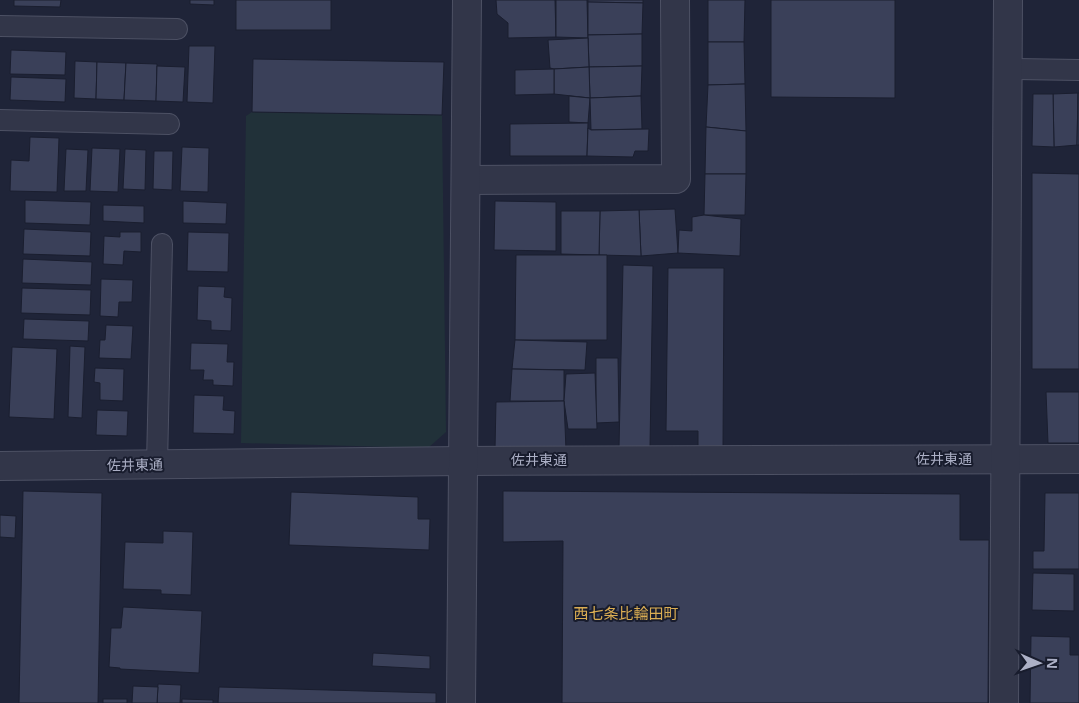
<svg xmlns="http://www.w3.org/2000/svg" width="1079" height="703" viewBox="0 0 1079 703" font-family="'Noto Sans','Noto Sans JP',sans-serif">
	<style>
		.green { fill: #213139 }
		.building { fill: #3a4059; stroke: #1a1e2f }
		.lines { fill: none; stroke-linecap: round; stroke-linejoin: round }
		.lane-casing { stroke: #4d5164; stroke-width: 22 }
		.street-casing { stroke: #4d5164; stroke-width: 30 }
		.lane { stroke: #323649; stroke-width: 20 }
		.street { stroke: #323649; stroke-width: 28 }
		.labels { text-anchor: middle; stroke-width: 4; stroke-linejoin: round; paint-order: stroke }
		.street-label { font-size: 14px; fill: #acb0c6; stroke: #181c2d }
		.neighbourhood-label { font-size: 15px; fill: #daad53; stroke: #181c2d }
	</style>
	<rect width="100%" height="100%" fill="#1f2438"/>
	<!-- green -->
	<path class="green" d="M 252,112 L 442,115 L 446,432 L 428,448 L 241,443 L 246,116 Z"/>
	<!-- building -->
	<g class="building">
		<path d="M 14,0 L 61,0 L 60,7 L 14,6 Z"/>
		<path d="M 190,0 L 214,0 L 214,5 L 190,4 Z"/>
		<rect x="236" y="0" width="95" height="30"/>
		<path d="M 496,0 L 555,0 L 556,37 L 508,38 L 508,23 L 497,14 Z"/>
		<path d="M 556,0 L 587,0 L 588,38 L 556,37 Z"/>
		<path d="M 588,0 L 643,0 L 643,3 L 588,2 Z"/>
		<path d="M 708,0 L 745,0 L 744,42 L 708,42 Z"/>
		<path d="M 771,0 L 895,0 L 895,98 L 771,97 Z"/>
		<path d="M 588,2 L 643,3 L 642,34 L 588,35 Z"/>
		<path d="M 642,34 L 642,66 L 589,67 L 588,35 Z"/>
		<path d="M 588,38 L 589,67 L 554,69 L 550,68 L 548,40 Z"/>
		<path d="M 708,42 L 744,42 L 745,84 L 708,85 Z"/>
		<path d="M 189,46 L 215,46 L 213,103 L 187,102 Z"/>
		<path d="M 11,50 L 66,52 L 65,75 L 10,74 Z"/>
		<path d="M 253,59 L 444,62 L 442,115 L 252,112 Z"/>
		<path d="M 75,61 L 97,62 L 96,99 L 74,98 Z"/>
		<path d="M 97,62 L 126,63 L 124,100 L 96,99 Z"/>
		<path d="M 126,63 L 157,64 L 156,101 L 124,100 Z"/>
		<path d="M 157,66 L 185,67 L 183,102 L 156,101 Z"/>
		<path d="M 642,66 L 641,96 L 590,98 L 589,67 Z"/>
		<path d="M 589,67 L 590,98 L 554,94 L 554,69 Z"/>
		<path d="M 554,69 L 554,94 L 515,95 L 515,70 Z"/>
		<path d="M 11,77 L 66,79 L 65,102 L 10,100 Z"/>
		<path d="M 745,84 L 746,131 L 706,127 L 708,85 Z"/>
		<path d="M 1078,93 L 1077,145 L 1054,147 L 1053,94 Z"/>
		<path d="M 1078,93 L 1079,93 L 1079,145 L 1077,145 Z"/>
		<path d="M 1033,94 L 1053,94 L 1054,147 L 1032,146 Z"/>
		<path d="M 569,96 L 590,98 L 588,123 L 569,122 Z"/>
		<path d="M 641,96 L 642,129 L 591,130 L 590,98 Z"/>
		<path d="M 588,123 L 587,156 L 510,156 L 510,124 Z"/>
		<path d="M 706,127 L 746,131 L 746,174 L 705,174 Z"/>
		<path d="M 588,128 L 591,130 L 649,129 L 648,151 L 635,151 L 633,157 L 587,156 Z"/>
		<path d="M 30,137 L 59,138 L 57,192 L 10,191 L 11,160 L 29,161 Z"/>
		<path d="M 182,147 L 209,148 L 208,192 L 180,191 Z"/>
		<path d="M 92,148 L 120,149 L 118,192 L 90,191 Z"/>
		<path d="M 66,149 L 88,150 L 86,191 L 64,191 Z"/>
		<path d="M 125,149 L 146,150 L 145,190 L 123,189 Z"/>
		<path d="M 154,151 L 173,151 L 172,190 L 153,189 Z"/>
		<path d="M 1032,173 L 1079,174 L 1079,369 L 1032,369 Z"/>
		<path d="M 705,174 L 746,174 L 745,215 L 704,215 Z"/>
		<path d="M 25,200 L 91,202 L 90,225 L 25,223 Z"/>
		<path d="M 183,201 L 227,203 L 226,224 L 183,223 Z"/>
		<path d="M 495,201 L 556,202 L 556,251 L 494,250 Z"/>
		<path d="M 103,205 L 144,206 L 144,223 L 103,221 Z"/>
		<path d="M 675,209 L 678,253 L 641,256 L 639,210 Z"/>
		<path d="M 639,210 L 641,256 L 599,255 L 600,211 Z"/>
		<path d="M 561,211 L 600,211 L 599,255 L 561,254 Z"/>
		<path d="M 704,215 L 741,219 L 740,256 L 678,253 L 679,230 L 692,231 L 692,217 Z"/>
		<path d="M 24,229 L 91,232 L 90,256 L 23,254 Z"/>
		<path d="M 120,232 L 141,232 L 141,252 L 124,251 L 123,265 L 103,264 L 104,236 L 120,237 Z"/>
		<path d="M 188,232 L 229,233 L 228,272 L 187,271 Z"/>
		<path d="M 516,255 L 607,255 L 607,340 L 515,340 Z"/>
		<path d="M 23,259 L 92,262 L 91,285 L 22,283 Z"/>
		<path d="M 623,265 L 653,266 L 650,447 L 619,447 Z"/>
		<path d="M 668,268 L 724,268 L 723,446 L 698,446 L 698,431 L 666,431 Z"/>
		<path d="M 101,279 L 133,280 L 132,302 L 119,302 L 118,317 L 100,316 Z"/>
		<path d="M 198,286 L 225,287 L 224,297 L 232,298 L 231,331 L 211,330 L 211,321 L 197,320 Z"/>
		<path d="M 22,288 L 91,290 L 90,315 L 21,313 Z"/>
		<path d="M 24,319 L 89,321 L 88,341 L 23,339 Z"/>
		<path d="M 106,325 L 133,326 L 131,359 L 99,358 L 100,340 L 105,340 Z"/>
		<path d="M 515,340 L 587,342 L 585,370 L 512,369 Z"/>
		<path d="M 191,343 L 228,344 L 227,362 L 234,362 L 233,386 L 213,385 L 213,380 L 203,380 L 204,370 L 190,370 Z"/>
		<path d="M 70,346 L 85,347 L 82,418 L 68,417 Z"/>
		<path d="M 12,347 L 57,349 L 54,419 L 9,417 Z"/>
		<path d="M 596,358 L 618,358 L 619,422 L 596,423 Z"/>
		<path d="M 95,368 L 124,369 L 123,401 L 100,400 L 100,383 L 94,382 Z"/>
		<path d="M 512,369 L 564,370 L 564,401 L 510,401 Z"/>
		<path d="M 595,373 L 597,429 L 568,429 L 564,401 L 566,374 Z"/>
		<path d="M 1046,392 L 1079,392 L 1079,443 L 1048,443 Z"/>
		<path d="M 194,395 L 224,396 L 223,410 L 235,411 L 234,434 L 193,433 Z"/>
		<path d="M 564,401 L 566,450 L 495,449 L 496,402 Z"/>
		<path d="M 97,410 L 128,411 L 127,436 L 96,435 Z"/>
		<path d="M 23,491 L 102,493 L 98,703 L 19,703 Z"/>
		<path d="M 503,491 L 960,494 L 960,540 L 989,540 L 988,703 L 562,703 L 563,541 L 503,542 Z"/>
		<path d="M 291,492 L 418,497 L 418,519 L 430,519 L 429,550 L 289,545 Z"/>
		<path d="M 1045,493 L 1079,493 L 1079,569 L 1033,569 L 1033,551 L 1044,551 Z"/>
		<path d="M 0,515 L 16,516 L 15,538 L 0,537 Z"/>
		<path d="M 163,531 L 193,532 L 191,595 L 161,594 L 161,590 L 123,589 L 125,542 L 163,543 Z"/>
		<path d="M 1033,573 L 1074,574 L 1074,611 L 1032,610 Z"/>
		<path d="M 123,607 L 202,611 L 199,673 L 120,669 L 120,668 L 109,667 L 111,628 L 121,628 Z"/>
		<path d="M 1031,636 L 1070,637 L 1070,655 L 1079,655 L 1079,703 L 1030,703 Z"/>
		<path d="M 373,653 L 430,656 L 430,669 L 372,666 Z"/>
		<path d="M 158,684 L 181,685 L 180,703 L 157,703 Z"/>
		<path d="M 133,686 L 158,687 L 157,703 L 132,703 Z"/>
		<path d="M 219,687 L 436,693 L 436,703 L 218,703 Z"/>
		<rect x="103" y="699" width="24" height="4"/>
		<path d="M 182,699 L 213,700 L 213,703 L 182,703 Z"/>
	</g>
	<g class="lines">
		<!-- lane casing -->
		<g class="lane-casing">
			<g id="lane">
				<path d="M 0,26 L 177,29"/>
				<path d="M 1008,69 L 1079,70"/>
				<path d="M 0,120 L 169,124"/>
				<path d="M 157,464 L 162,244"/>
			</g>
		</g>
		<!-- street casing -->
		<g class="street-casing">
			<g id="street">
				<path d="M 466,180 L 676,179 L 675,0"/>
				<path d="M 0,466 L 463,461 L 1079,459"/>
				<path d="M 461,703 L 467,0"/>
				<path d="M 1004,703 L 1008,0"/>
			</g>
		</g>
		<!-- lane -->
		<use href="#lane" class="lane"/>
		<!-- street -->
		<use href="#street" class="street"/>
	</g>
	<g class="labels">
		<!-- street labels -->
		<g class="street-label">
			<text x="944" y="464">佐井東通</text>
			<text x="539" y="465">佐井東通</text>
			<text transform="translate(135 465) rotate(-1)" y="5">佐井東通</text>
		</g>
		<!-- neighbourhood labels -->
		<g class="neighbourhood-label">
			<text x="626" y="619">西七条比輪田町</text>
		</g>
	</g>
	<!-- north arrow -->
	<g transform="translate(1039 663) rotate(92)" stroke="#181c2d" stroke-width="4" paint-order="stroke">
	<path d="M0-4L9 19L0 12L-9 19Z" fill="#acb0c6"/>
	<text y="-8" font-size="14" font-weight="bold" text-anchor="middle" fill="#acb0c6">N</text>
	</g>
</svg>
